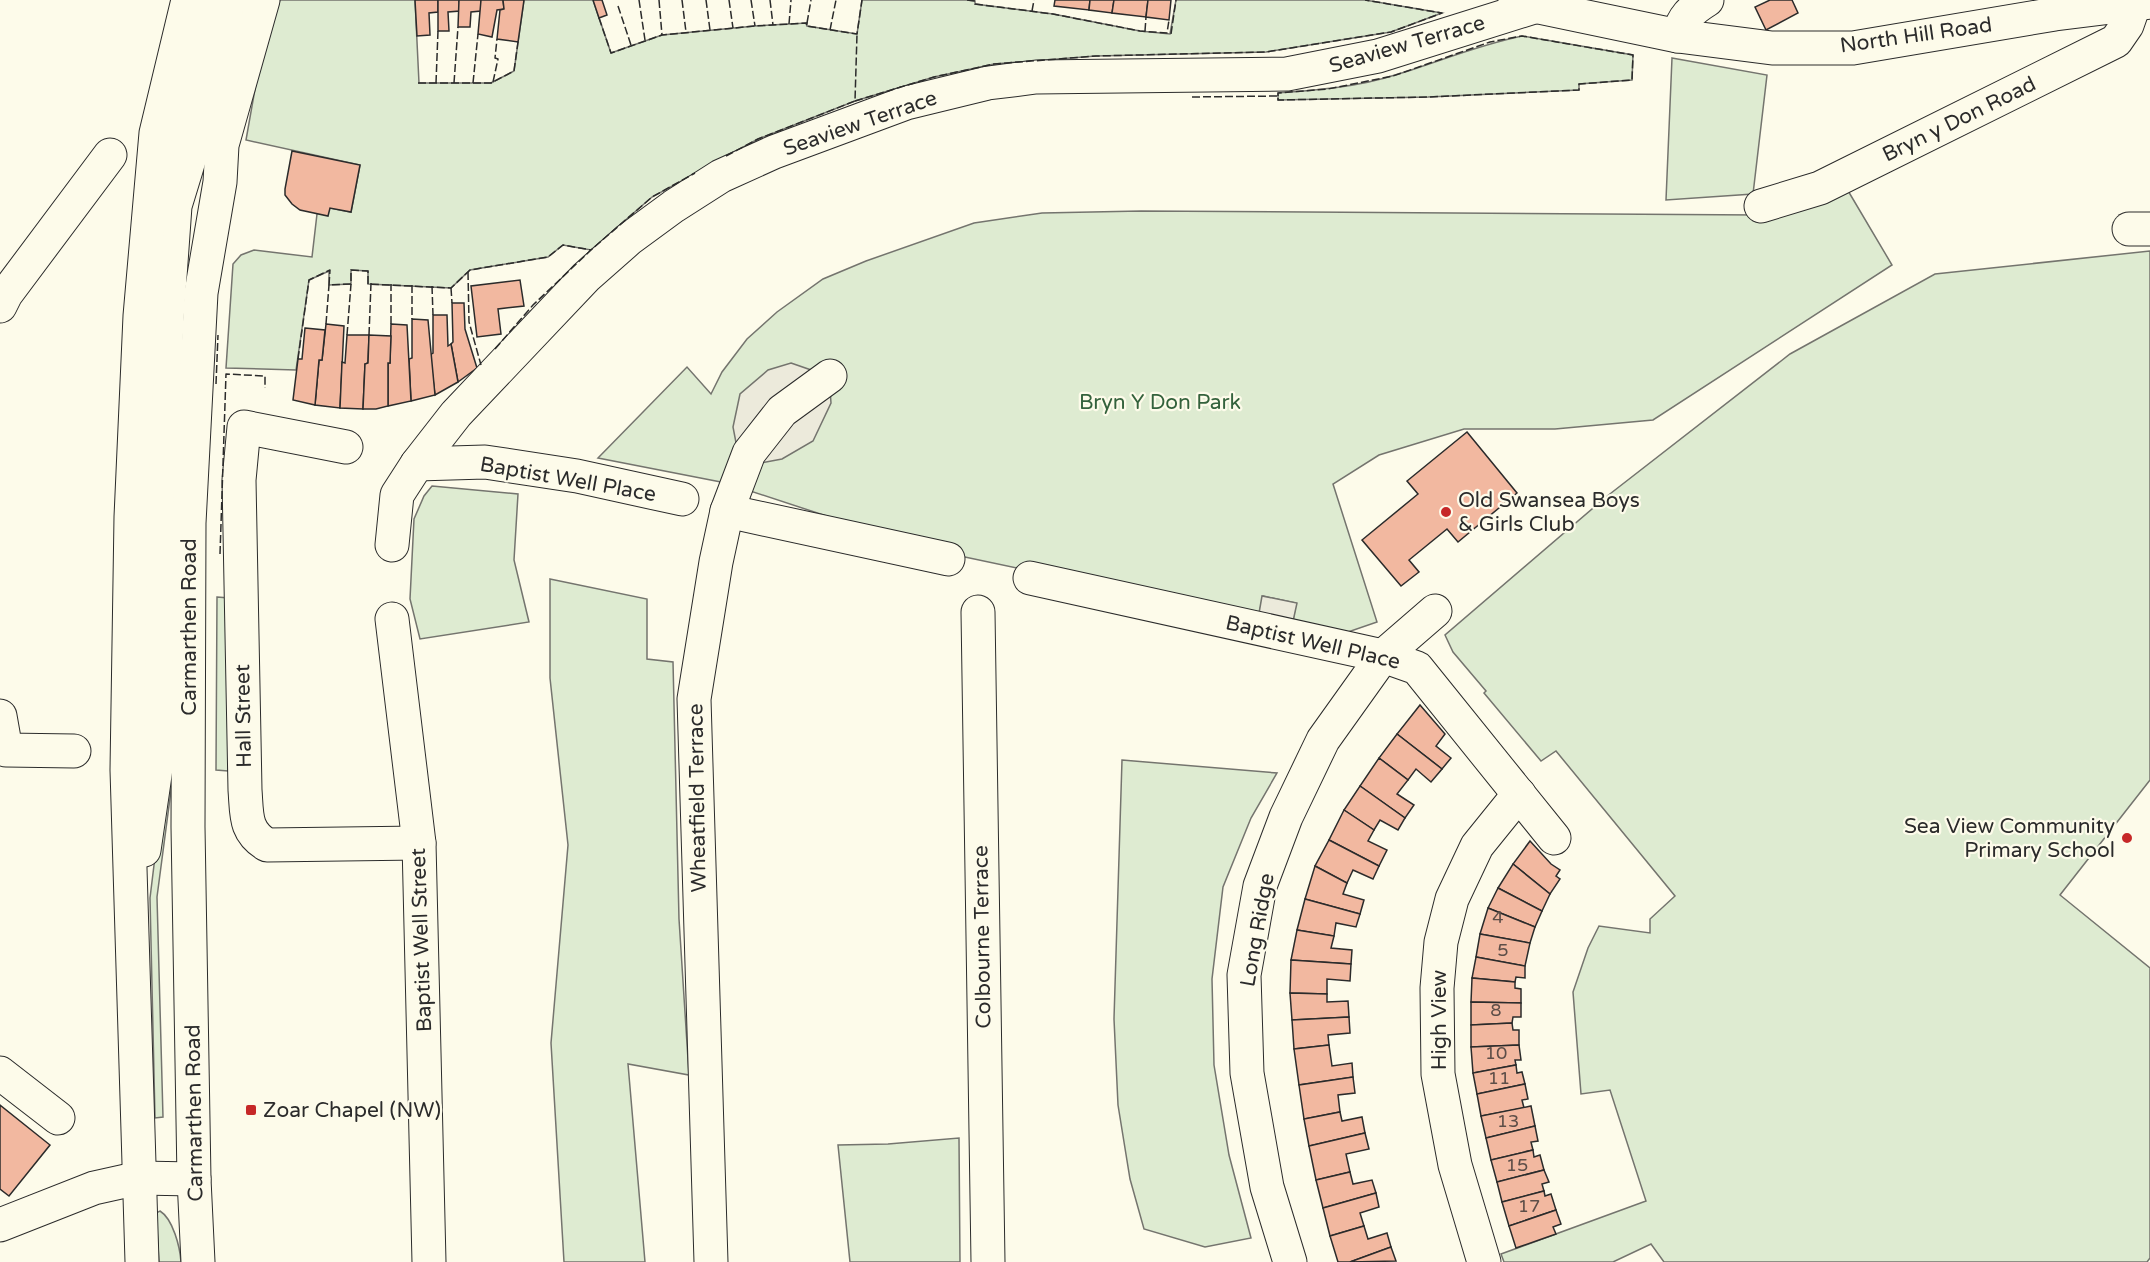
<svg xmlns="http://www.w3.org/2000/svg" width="2150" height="1262" viewBox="0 0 2150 1262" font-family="'Varela Round',sans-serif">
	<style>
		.green { fill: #deebd1; stroke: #74746e; stroke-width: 1.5 }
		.parking { fill: #eceadb; stroke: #74746e; stroke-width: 1.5 }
		.building { fill: #f2b8a0; stroke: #2b2b2b; stroke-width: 1.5 }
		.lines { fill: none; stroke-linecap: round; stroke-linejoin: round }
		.minor-casing { stroke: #2b2b2b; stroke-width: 35 }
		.major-casing { stroke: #2b2b2b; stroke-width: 35 }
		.minor { stroke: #fdfbea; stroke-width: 33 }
		.major { stroke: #fdfbea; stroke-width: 33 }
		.fence { stroke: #2b2b2b; stroke-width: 1.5; stroke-dasharray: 8 3; stroke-linecap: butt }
		.poi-dot { fill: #c62828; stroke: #fdfbea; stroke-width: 2 }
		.labels { text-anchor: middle; stroke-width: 4.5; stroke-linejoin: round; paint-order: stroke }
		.number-label { font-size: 18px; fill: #5d4e48 }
		.street-label { font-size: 21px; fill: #2b2b2b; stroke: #fdfbea }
		.park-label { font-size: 21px; fill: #34623c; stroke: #fdfbea }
		.poi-label { font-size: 21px; fill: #2b2b2b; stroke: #fdfbea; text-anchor: start }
	</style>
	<rect width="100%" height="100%" fill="#fdfbea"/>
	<!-- green -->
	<g class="green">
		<path d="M 280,0 L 415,0 L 419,83 L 491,83 L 514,71 L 524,0 L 593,0 L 611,53 L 662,35 L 755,26 L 807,23 L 807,26 L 857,34 L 862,0 L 967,0 L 975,1 L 975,4 L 1053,14 L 1140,31 L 1170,34 L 1176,0 L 1365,0 L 1442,13 L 1391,32 L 1266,52 L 1096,56 L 994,64 L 934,77 L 855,101 L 758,139 L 652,197 L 591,250 L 563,245 L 548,257 L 470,270 L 451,288 L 368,284 L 368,271 L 351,270 L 351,284 L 329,285 L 329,271 L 309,280 L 296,370 L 226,368 L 233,264 L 241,255 L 254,250 L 312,257 L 317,214 L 330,208 L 351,212 L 360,165 L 246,140 L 260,61 Z"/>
		<path d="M 1522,36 L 1633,55 L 1632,80 L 1579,84 L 1579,90 L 1428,97 L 1278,100 L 1278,93 C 1317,90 1358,87 1395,75 C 1438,62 1478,45 1522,36 Z"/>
		<path d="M 1672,58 L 1767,75 L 1753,194 L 1666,200 Z"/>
		<path d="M 1847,189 L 1892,265 L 1653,420 L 1555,429 L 1464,429 L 1379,455 L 1333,484 L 1377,622 L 1348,632 L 1293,620 L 1296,603 L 1263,596 L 1258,619 L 946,553 L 854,525 L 726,483 L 598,458 L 687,367 L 711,394 L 722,372 L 747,339 L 777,312 L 823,279 L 866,261 L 974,223 L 1042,213 L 1141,211 L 1759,215 Z"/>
		<path d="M 2150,251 L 2150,780 L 2060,895 L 2150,968 L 2150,1258 L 2147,1262 L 1664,1262 L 1651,1244 L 1613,1262 L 1504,1262 L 1501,1254 L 1646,1201 L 1610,1090 L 1581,1094 L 1573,992 L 1588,948 L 1599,926 L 1650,933 L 1650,919 L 1675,896 L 1556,751 L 1541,761 L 1484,693 L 1486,691 L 1453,652 L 1445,635 L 1606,497 L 1790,354 L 1935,274 Z"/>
		<path d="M 432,486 L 518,494 L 514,560 L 529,622 L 420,639 L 410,599 L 414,519 L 424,496 Z"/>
		<path d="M 550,579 L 647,599 L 647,659 L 673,662 L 679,919 L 689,1075 L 628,1064 L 645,1262 L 564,1262 L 551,1043 L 568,845 L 550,678 Z"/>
		<path d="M 217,597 L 229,598 L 228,771 L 216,770 Z"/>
		<path d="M 172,752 L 172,783 L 157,897 L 163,1117 L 155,1118 L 150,898 L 164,783 Z"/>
		<path d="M 1122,760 L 1277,773 L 1251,818 L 1223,887 L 1212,979 L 1214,1065 L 1229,1155 L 1251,1238 L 1205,1247 L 1144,1229 L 1130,1179 L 1118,1105 L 1114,1019 Z"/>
		<path d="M 959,1138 L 960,1262 L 850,1262 L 838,1145 L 888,1144 Z"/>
		<path d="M 160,1211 C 173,1219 180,1247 181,1262 L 159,1262 L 156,1213 Z"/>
	</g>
	<!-- parking -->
	<g class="parking">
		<path d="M 791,363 L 814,371 L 830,389 L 831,403 L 813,441 L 782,459 L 756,464 L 738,453 L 733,427 L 740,394 L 768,370 Z"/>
		<path d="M 1262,596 L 1297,603 L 1292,626 L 1258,619 Z"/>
	</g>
	<!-- building -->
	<g class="building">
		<path d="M 415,0 L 438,0 L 438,12 L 429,13 L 430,35 L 417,36 Z"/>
		<path d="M 438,0 L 459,0 L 460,11 L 448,12 L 449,31 L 438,31 Z"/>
		<path d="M 459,0 L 481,0 L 481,11 L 471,12 L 470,27 L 458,27 Z"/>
		<path d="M 481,0 L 503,0 L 504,9 L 497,10 L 492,37 L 478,34 Z"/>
		<path d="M 503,0 L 524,0 L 518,42 L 497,39 L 500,10 L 504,9 Z"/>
		<path d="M 593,0 L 602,0 L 607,15 L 599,18 Z"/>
		<path d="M 1055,0 L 1090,0 L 1089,10 L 1054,6 Z"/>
		<path d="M 1090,0 L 1114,0 L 1112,13 L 1089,10 Z"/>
		<path d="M 1114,0 L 1148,0 L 1146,17 L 1112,13 Z"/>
		<path d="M 1148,0 L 1171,0 L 1169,20 L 1146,17 Z"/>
		<path d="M 1770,0 L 1792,0 L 1798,13 L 1766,30 L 1755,7 Z"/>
		<path d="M 292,151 L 360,165 L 351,212 L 330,208 L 328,216 L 300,210 L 292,204 L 285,195 L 285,189 Z"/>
		<path d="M 520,280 L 524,306 L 498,309 L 501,334 L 477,337 L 471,286 Z"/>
		<path d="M 452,303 L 464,303 L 465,329 L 477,368 L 458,382 L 451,344 L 453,342 Z"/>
		<path d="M 433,315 L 447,315 L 448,346 L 451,344 L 458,382 L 435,395 L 430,355 L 433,353 Z"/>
		<path d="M 412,319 L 428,320 L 435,395 L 411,401 L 409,359 L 412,358 Z"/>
		<path d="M 326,324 L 344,326 L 340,408 L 315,405 L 319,360 L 322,360 Z"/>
		<path d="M 391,324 L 407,325 L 411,401 L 388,406 L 388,363 L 390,363 Z"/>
		<path d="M 305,328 L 325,330 L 322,360 L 319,360 L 315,405 L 293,400 L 298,359 L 302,359 Z"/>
		<path d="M 347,335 L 369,335 L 368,363 L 365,364 L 363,409 L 340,408 L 342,362 L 345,363 Z"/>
		<path d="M 369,335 L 391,336 L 390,363 L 388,363 L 388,406 L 376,409 L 363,409 L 365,364 L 368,363 Z"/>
		<path d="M 1467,432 L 1517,493 L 1458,542 L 1447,529 L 1409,560 L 1419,572 L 1401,586 L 1362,540 L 1418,494 L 1407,481 Z"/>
		<path d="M 1420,705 L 1445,734 L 1436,746 L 1451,758 L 1442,769 L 1397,734 Z"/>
		<path d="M 1397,734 L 1442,769 L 1431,782 L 1416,769 L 1408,780 L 1379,758 Z"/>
		<path d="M 1379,758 L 1408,780 L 1397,794 L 1414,805 L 1405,818 L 1360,786 Z"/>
		<path d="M 1360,786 L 1405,818 L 1398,830 L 1380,820 L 1374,830 L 1344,810 Z"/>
		<path d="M 1344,810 L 1374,830 L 1368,841 L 1387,850 L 1379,866 L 1329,840 Z"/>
		<path d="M 1329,840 L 1379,866 L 1373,879 L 1353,870 L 1347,883 L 1315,866 Z"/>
		<path d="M 1530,841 L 1551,864 L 1560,870 L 1556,876 L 1560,879 L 1550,894 L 1513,864 Z"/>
		<path d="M 1513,864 L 1550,894 L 1542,911 L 1498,888 Z"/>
		<path d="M 1315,866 L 1347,883 L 1343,894 L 1364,900 L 1360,914 L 1305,899 Z"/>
		<path d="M 1498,888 L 1542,911 L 1535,927 L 1488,908 Z"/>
		<path d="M 1305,899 L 1360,914 L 1356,927 L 1336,923 L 1334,936 L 1297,930 Z"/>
		<path d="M 1488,908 L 1535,927 L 1530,943 L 1480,934 Z"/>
		<path d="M 1297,930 L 1334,936 L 1331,948 L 1352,950 L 1351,964 L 1291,960 Z"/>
		<path d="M 1480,934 L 1530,943 L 1525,966 L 1476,957 Z"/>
		<path d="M 1476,957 L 1525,966 L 1525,978 L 1516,977 L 1515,982 L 1472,978 Z"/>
		<path d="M 1291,960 L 1351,964 L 1350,981 L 1327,979 L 1327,994 L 1290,993 Z"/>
		<path d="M 1472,978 L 1515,982 L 1515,988 L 1521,989 L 1521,1003 L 1471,1002 Z"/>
		<path d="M 1290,993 L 1327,994 L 1327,1002 L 1348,1001 L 1349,1017 L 1292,1020 Z"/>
		<path d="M 1471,1002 L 1521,1003 L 1521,1017 L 1513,1017 L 1512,1023 L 1471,1025 Z"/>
		<path d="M 1349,1017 L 1350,1033 L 1328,1035 L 1329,1045 L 1294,1049 L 1292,1020 Z"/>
		<path d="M 1512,1023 L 1513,1030 L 1519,1030 L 1519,1045 L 1471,1047 L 1471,1025 Z"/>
		<path d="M 1329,1045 L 1332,1066 L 1352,1063 L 1353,1077 L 1299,1085 L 1294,1049 Z"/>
		<path d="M 1519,1045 L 1521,1060 L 1515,1060 L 1516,1065 L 1473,1073 L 1471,1047 Z"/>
		<path d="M 1516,1065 L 1517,1073 L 1522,1072 L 1525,1084 L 1477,1094 L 1473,1073 Z"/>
		<path d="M 1353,1077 L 1355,1093 L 1338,1095 L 1340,1112 L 1304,1119 L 1299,1085 Z"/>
		<path d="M 1525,1084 L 1528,1099 L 1522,1100 L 1524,1108 L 1481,1116 L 1477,1094 Z"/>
		<path d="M 0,1105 L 50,1145 L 9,1196 L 0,1189 Z"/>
		<path d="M 1531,1106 L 1535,1126 L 1486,1138 L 1481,1116 Z"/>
		<path d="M 1340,1112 L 1342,1121 L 1362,1117 L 1365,1133 L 1309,1146 L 1304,1119 Z"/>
		<path d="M 1535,1126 L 1538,1141 L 1531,1142 L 1533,1150 L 1491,1160 L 1486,1138 Z"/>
		<path d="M 1365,1133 L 1369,1149 L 1346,1154 L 1350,1172 L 1316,1180 L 1309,1146 Z"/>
		<path d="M 1533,1150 L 1534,1157 L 1540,1155 L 1544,1170 L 1497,1182 L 1491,1160 Z"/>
		<path d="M 1544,1170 L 1549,1182 L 1542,1184 L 1544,1191 L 1502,1202 L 1497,1182 Z"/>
		<path d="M 1350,1172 L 1353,1184 L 1372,1180 L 1376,1193 L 1323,1208 L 1316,1180 Z"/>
		<path d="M 1544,1191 L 1545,1196 L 1551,1194 L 1556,1210 L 1509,1226 L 1502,1202 Z"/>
		<path d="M 1376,1193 L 1379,1207 L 1360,1213 L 1364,1226 L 1330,1236 L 1323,1208 Z"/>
		<path d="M 1556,1210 L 1561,1224 L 1553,1227 L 1556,1234 L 1516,1248 L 1509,1226 Z"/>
		<path d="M 1364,1226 L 1368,1239 L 1387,1233 L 1391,1247 L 1350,1262 L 1338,1262 L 1330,1236 Z"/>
		<path d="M 1391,1247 L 1396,1261 L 1350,1262 Z"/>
	</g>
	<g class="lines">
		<!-- minor casing -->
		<g class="minor-casing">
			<g id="minor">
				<path d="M 1515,2 L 1678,36 L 1772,48 L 1853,48 L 2055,14 L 2150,2"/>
				<path d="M 1678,36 C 1683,17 1691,10 1707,0"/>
				<path d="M 174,156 L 219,1"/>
				<path d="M 1761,206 L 1820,188 L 2116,41 L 2127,25 L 2134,5"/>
				<path d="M 2129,229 L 2150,229"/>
				<path d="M 0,306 L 6,294 L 110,155"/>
				<path d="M 346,447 L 244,427 L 239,480 L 245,790 C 247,814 244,831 267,845 L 419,843"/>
				<path d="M 417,464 L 485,462 L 577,476 L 682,499"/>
				<path d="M 727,511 L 948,559"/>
				<path d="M 392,545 L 397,495 L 417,464 L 456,414 L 586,277 L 629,239 L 674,206 L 721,176 L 774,152 L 906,103 L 988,83 L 1036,77 L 1287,74 L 1378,56 L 1537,6"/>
				<path d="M 1030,578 L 1383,656 L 1417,668 L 1554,838"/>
				<path d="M 978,612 L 988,1262"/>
				<path d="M 392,619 L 419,843 L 429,1262"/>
				<path d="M 0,716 L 6,750 L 74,751"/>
				<path d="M 0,1073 L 58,1118"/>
				<path d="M 0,1225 L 94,1188 L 139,1178 L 194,1179"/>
				<path d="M 711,1262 L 694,699 L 716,562 L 727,511 L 749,453 L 782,411 L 830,376"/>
				<path d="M 1290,1262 L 1267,1187 L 1247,1073 L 1244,975 L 1260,886 L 1286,817 L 1323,740 L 1383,656 L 1435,611"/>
				<path d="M 1484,1262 L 1455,1165 L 1438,1074 L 1437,988 L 1441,942 L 1452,899 L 1477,846 L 1519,794"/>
			</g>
		</g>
		<!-- major casing -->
		<g class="major-casing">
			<g id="major">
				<path d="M 144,850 L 156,768 L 157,593 L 167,319 L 175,206 L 219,62 L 234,0"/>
				<path d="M 142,1262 L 127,770 L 131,517 L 140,316 L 156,133 L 188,0"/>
				<path d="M 198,1262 L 194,1179 L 188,827 L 189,523 L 201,293 L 220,182 L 222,145 L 263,0"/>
			</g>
		</g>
		<!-- minor -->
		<use href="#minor" class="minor"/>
		<!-- major -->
		<use href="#major" class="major"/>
		<!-- fence -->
		<g class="fence">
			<path d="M 639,0 L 645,40"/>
			<path d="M 659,0 L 662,35"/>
			<path d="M 682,0 L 686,32"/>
			<path d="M 706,0 L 710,30"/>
			<path d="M 729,0 L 733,28"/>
			<path d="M 751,0 L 755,26"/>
			<path d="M 770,0 L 773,25"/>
			<path d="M 967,0 L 975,1 L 975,4 L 1053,14 L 1140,31 L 1167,33 L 1169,20"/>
			<path d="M 618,6 L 631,45"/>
			<path d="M 1032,11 L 1034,0"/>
			<path d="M 599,18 L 611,53 L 662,35 L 755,26 L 807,23 L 806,26 L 857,34 L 862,0"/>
			<path d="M 807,23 L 811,0"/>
			<path d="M 789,24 L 791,0"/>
			<path d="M 830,30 L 836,0"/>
			<path d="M 1145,31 L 1146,17"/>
			<path d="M 1171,34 L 1176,0"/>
			<path d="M 493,82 L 498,59 L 495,58 L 497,39"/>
			<path d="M 418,83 L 491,83 L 514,71 L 518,42"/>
			<path d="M 436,83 L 438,31"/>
			<path d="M 454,83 L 458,27"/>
			<path d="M 473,83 L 478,34"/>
			<path d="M 1192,97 L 1278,96 L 1278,100 L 1428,97 L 1579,90 L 1579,84 L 1632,80 L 1633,55 L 1522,36 L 1490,42 L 1393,76 L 1328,89 L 1278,93 L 1278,96"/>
			<path d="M 855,101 L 934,77 L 994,64 L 1096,56 L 1266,52 L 1391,32 L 1442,13 L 1365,0"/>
			<path d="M 726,156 L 758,139 L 855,101 L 857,34"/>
			<path d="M 468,272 L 469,322 L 481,365"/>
			<path d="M 412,285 L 412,319"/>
			<path d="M 432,286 L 433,315"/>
			<path d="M 451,288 L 452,303"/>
			<path d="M 326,324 L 329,285"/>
			<path d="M 391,324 L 391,284"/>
			<path d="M 347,335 L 351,284"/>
			<path d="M 369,335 L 371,283"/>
			<path d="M 495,349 L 533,305 L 591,250 L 652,197 L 695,173"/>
			<path d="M 298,359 L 309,280 L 330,270 L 329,285 L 351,284 L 351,270 L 368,271 L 368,284 L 451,288 L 470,270 L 548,257 L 563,245 L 591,250"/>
			<path d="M 216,384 L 218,335"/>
			<path d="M 220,554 L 226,374 L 265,376 L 265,388"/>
		</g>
	</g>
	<!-- markers -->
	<g class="poi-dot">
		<circle cx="1446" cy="512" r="6"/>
		<circle cx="2127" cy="838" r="6"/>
		<rect x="245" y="1104" width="12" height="12" rx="3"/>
	</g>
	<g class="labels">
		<!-- number labels -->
		<g class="number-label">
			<text x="1498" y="923">4</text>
			<text x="1503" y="956">5</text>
			<text x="1496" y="1016">8</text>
			<text x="1496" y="1059">10</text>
			<text x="1499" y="1084">11</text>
			<text x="1508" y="1127">13</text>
			<text x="1517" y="1171">15</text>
			<text x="1529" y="1212">17</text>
		</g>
		<!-- street labels -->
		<g class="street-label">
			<text transform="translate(1916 35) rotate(-8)" y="7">North Hill Road</text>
			<text transform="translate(1407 44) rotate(-16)" y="7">Seaview Terrace</text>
			<text transform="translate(1959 119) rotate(-26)" y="7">Bryn y Don Road</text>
			<text transform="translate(860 123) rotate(-19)" y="7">Seaview Terrace</text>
			<text transform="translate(568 479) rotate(10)" y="7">Baptist Well Place</text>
			<text transform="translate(189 627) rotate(-90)" y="7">Carmarthen Road</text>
			<text transform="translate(1313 642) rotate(13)" y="7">Baptist Well Place</text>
			<text transform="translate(243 716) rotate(-91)" y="7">Hall Street</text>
			<text transform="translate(697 798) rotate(-91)" y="7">Wheatfield Terrace</text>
			<text transform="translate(1257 930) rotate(-80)" y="7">Long Ridge</text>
			<text transform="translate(982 937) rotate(-91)" y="7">Colbourne Terrace</text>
			<text transform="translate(421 940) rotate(-92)" y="7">Baptist Well Street</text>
			<text transform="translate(1439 1020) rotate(-90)" y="7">High View</text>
			<text transform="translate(194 1113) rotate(-91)" y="7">Carmarthen Road</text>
		</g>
		<!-- park labels -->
		<g class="park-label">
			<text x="1160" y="409">Bryn Y Don Park</text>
		</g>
		<!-- poi labels -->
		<g class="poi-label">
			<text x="1458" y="507">Old Swansea Boys<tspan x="1458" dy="24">&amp; Girls Club</tspan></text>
			<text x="2115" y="833" text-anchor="end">Sea View Community<tspan x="2115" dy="24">Primary School</tspan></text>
			<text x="263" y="1117">Zoar Chapel (NW)</text>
		</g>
	</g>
</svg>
